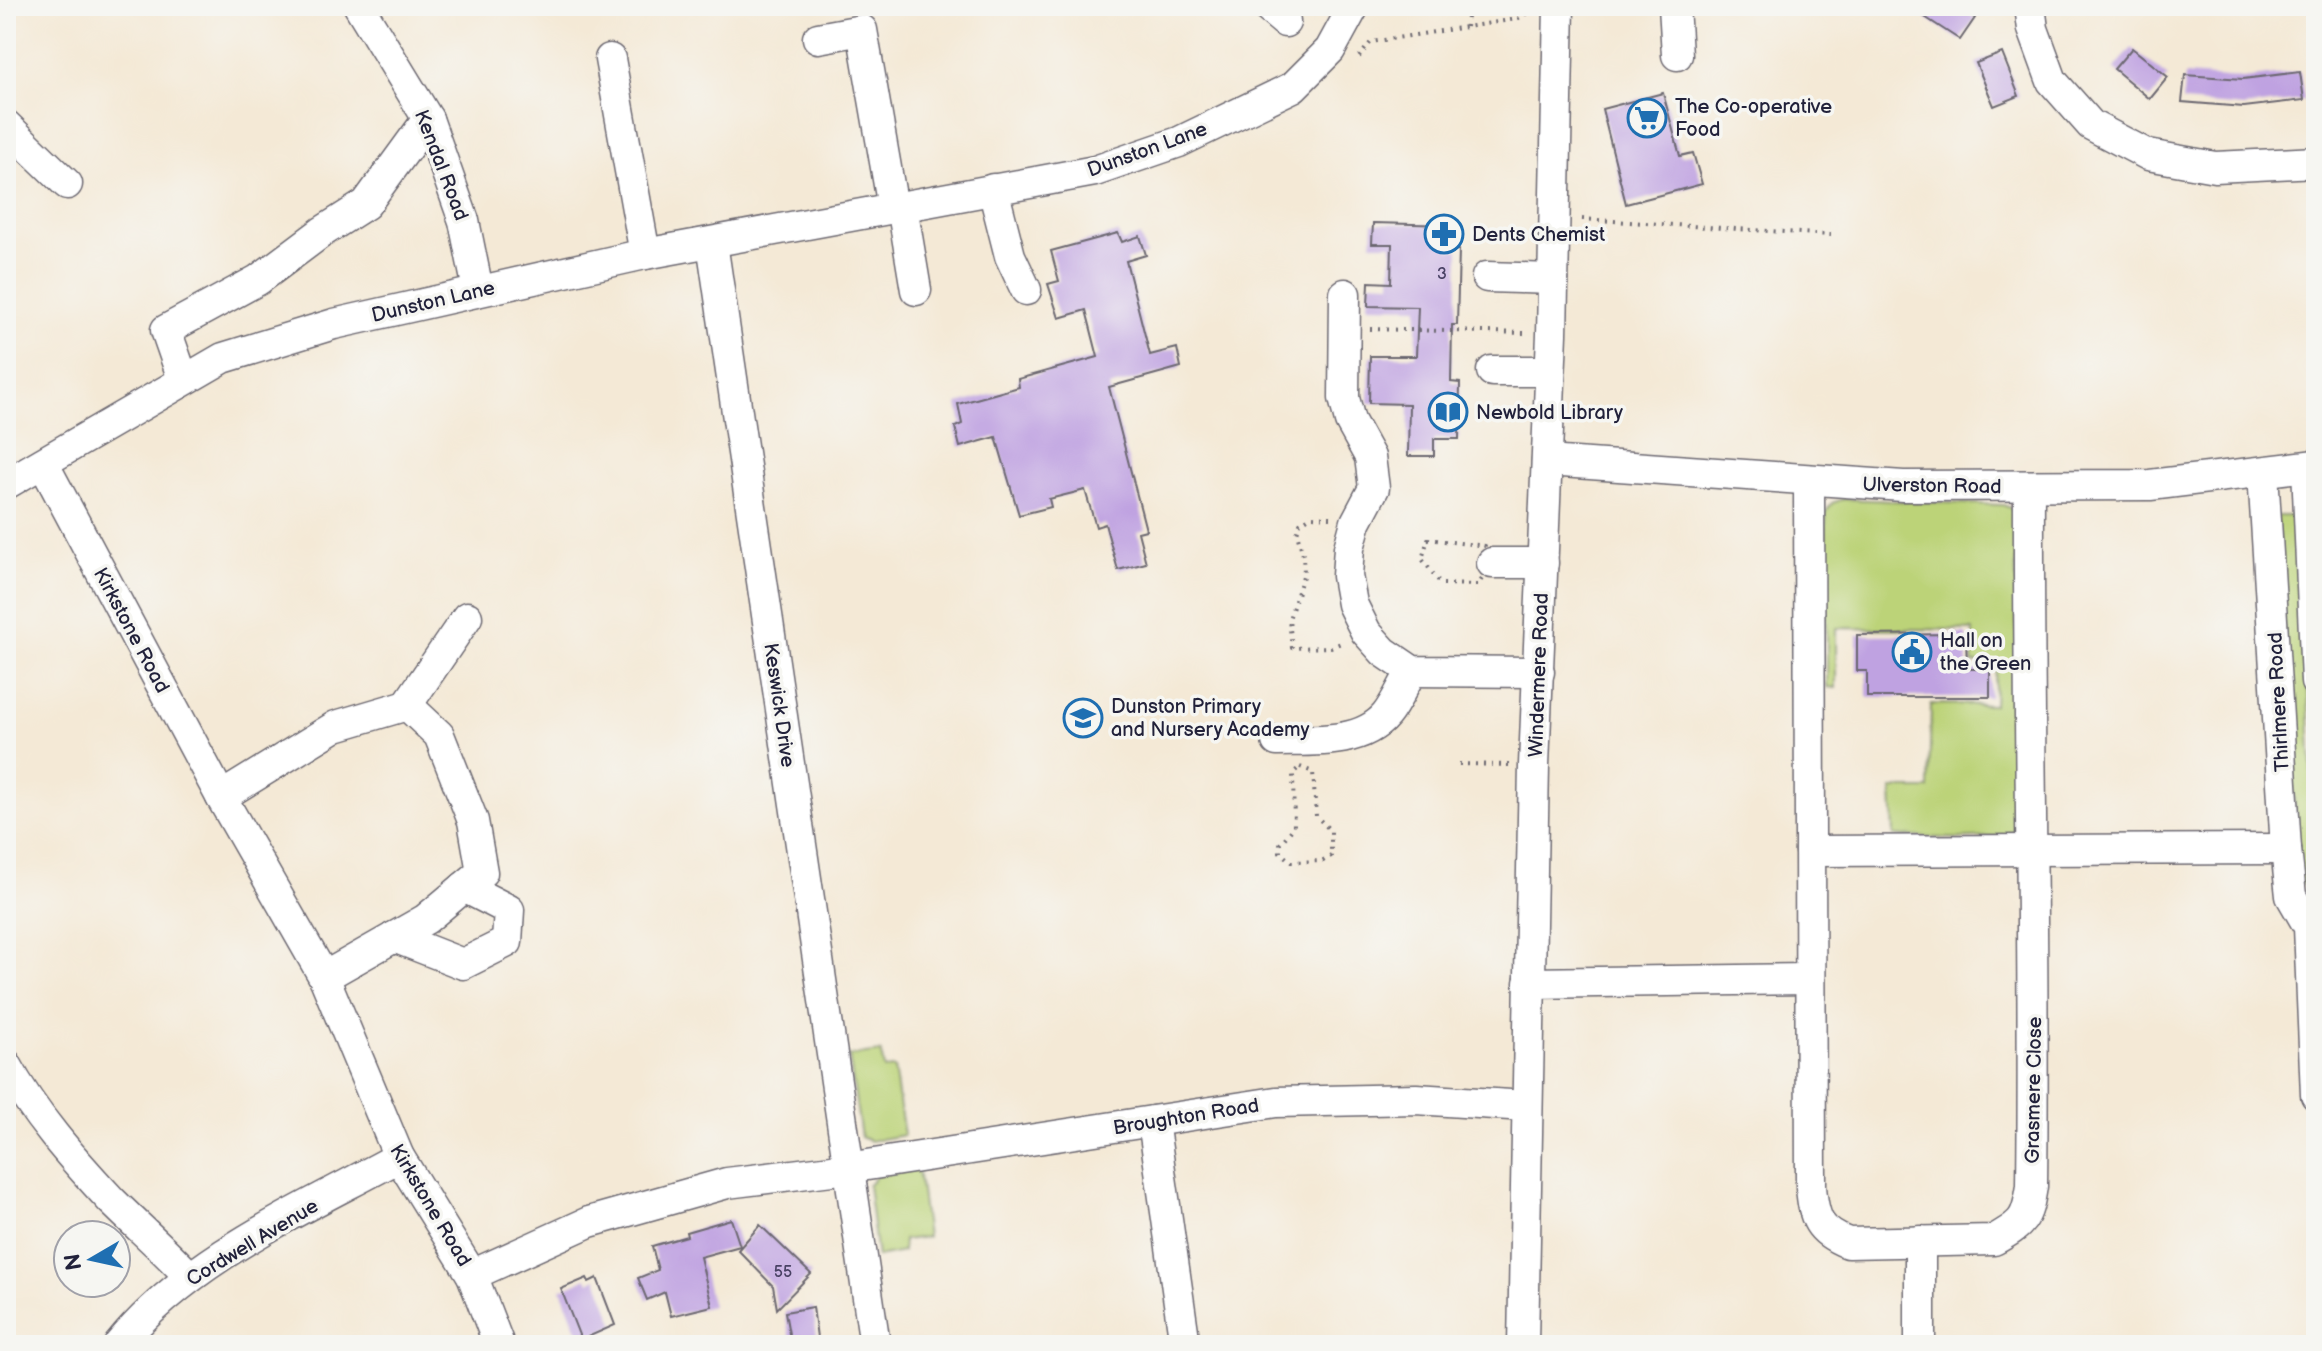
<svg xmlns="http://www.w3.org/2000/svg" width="2322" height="1351" viewBox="0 0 2322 1351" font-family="'Balsamiq Sans',sans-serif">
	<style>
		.green { fill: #bcd378; stroke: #6f7a5a; stroke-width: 2 }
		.building { fill: #bfa2e1 }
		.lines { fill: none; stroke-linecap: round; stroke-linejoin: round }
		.minor-casing { stroke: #6c6871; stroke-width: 33 }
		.path { stroke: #6c6871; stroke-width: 4; stroke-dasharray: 2 6; stroke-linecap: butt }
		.minor { stroke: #fff; stroke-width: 30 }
		.labels { text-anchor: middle; stroke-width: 7; stroke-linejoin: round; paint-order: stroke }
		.number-label { font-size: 16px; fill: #494264 }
		.poi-label { font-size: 20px; fill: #22223b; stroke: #f6f6f2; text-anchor: start }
		.street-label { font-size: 20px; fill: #22223b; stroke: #f6f6f2 }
	</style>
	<rect width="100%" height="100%" fill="#f6f6f2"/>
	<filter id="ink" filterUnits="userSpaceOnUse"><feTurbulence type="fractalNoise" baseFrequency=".0125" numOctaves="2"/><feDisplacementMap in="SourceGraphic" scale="16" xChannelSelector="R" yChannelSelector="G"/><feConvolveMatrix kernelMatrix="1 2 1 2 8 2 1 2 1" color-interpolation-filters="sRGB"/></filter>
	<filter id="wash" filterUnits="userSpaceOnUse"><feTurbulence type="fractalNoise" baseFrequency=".006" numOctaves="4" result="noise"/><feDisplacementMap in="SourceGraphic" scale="32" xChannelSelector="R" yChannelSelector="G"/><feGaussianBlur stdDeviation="1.8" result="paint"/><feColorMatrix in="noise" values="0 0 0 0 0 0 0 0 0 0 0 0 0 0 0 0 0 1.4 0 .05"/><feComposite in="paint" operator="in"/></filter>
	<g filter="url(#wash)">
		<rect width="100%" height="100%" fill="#f4e9d6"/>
		<!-- green -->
		<g class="green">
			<path d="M 1843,499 L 2003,505 L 2011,508 L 2015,515 L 2020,826 C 2002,846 1922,836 1894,836 L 1892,789 L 1929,789 L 1931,704 L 1994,705 L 1996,662 L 1972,663 L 1973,630 L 1836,628 L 1836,688 L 1827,687 L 1826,512 L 1832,503 Z"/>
			<path d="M 2277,516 L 2298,516 L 2316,840 L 2316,883 L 2299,884 Z"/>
			<path d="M 881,1052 L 884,1069 L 894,1068 L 904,1135 L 870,1141 L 861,1137 L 849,1056 Z"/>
			<path d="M 918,1169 L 927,1237 L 903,1240 L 903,1252 L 877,1257 L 868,1185 L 876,1176 Z"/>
		</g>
		<g id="blocks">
			<!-- building -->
			<g class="building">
				<path d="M 1908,6 L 1958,6 L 1975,18 L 1960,40 Z"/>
				<path d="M 2132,48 L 2168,77 L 2150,99 L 2114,69 Z"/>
				<path d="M 2002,53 L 2019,96 L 1994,106 L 1976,63 Z"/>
				<path d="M 2300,72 L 2304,100 L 2244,107 L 2182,102 L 2185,75 L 2243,79 Z"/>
				<path d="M 1663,93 L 1680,156 L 1693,153 L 1702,184 L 1626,204 L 1602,109 Z"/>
				<path d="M 1373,223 L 1451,225 L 1450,250 L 1459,250 L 1457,325 L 1452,325 L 1451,382 L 1460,383 L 1459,439 L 1434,439 L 1434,456 L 1408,456 L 1409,404 L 1369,403 L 1370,356 L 1416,356 L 1418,307 L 1368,306 L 1369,282 L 1391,283 L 1392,244 L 1372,244 Z"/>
				<path d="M 1118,233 L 1122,242 L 1140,236 L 1146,255 L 1126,261 L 1150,355 L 1177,348 L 1181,367 L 1109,387 L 1146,530 L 1138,532 L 1146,563 L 1118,570 L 1105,524 L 1096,527 L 1085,490 L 1049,499 L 1051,507 L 1019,515 L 996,437 L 960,447 L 955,427 L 962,424 L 958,404 L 1019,387 L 1018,379 L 1098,357 L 1086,310 L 1059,318 L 1048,284 L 1059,281 L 1051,251 Z"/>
				<path d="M 1966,634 L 1967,669 L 1990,669 L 1990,697 L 1867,697 L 1867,671 L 1857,671 L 1857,635 Z"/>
				<path d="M 731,1219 L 740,1246 L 700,1257 L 712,1306 L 671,1316 L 665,1292 L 647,1300 L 638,1278 L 658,1270 L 652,1246 L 687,1236 L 686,1232 Z"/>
				<path d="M 760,1225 L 811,1274 L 777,1309 L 773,1286 L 738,1250 Z"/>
				<path d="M 587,1278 L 589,1282 L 597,1278 L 615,1325 L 581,1340 L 561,1289 Z"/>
				<path d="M 813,1307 L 818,1345 L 791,1345 L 785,1312 Z"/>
			</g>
		</g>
	</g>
	<g filter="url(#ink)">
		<use href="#blocks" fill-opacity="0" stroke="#6c6871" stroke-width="2"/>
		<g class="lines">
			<!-- minor casing -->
			<g class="minor-casing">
				<g id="minor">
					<path d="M 359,6 L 428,119 L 464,221 L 478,290"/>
					<path d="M 1266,6 L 1285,22"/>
					<path d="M 1674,6 L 1677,55"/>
					<path d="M 2030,6 L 2033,29 L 2052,81 L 2091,125 L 2148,155 L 2215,167 L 2316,162"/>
					<path d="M 818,38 L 862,30 L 893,208"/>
					<path d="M 610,59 L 645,254"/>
					<path d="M 6,125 L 67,184"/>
					<path d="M 993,189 L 1010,256 L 1026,290"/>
					<path d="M 902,206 L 916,290"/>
					<path d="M 712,243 L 875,1345"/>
					<path d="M 1487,277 L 1553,279"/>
					<path d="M 1345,294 L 1344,398 L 1350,421 L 1370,457 L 1374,488 L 1356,522 L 1349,548 L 1347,576 L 1352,604 L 1366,632 L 1384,652 L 1412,671 L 1539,672"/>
					<path d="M 1492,371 L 1550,371"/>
					<path d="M 183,379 L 166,330 L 258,280 L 322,232 L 366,204 L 428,119"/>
					<path d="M 1547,461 L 1903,486 L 2150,485 L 2316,465"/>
					<path d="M 43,463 L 221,797 L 324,977 L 399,1157 L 472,1275 L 499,1345"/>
					<path d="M 2307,467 L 2316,682"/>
					<path d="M 2263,472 L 2286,849 L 2291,896 L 2309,927 L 2316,1095"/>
					<path d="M 1809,482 L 1811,1187 C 1814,1219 1818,1231 1848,1243 L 1994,1240 C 2024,1223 2027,1219 2032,1186 C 2035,953 2028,720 2029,486"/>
					<path d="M 6,484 L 223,358 L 334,324 L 645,254 L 1095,171 L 1179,142 L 1293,87 L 1330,50 L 1354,6"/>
					<path d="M 1492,563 L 1543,563"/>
					<path d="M 407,705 L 467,617"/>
					<path d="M 1277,741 C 1311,740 1361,745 1386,715 C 1396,703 1403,685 1412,671"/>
					<path d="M 221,797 L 336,726 L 407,705 L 439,735 L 473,821 L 482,872 L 426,919 L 324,977"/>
					<path d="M 1810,851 L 2286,849"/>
					<path d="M 394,937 L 463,964 L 507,942 L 509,910 L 464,887"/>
					<path d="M 1529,983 L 1809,979"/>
					<path d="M 6,1064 C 33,1114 73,1159 111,1200 C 137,1226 165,1250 190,1277"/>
					<path d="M 1153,1121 L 1185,1345"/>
					<path d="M 472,1275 L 589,1222 L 727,1183 L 848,1168 L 1276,1102 L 1416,1099 L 1526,1106"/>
					<path d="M 119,1345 C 188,1259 304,1209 399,1157"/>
					<path d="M 1523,1345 L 1534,765 L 1552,334 L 1559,6"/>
					<path d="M 1920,1345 L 1920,1241"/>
				</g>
			</g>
			<!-- path -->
			<g class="path">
				<path d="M 1466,27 L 1468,6"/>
				<path d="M 1359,57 L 1371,42 L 1517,19 L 1531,11"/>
				<path d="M 1582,219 L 1831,235"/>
				<path d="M 1370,329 L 1525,333"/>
				<path d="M 1331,517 L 1311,516 L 1300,523 L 1297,533 L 1303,555 L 1304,573 L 1289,619 L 1292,648 L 1331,647 L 1344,642"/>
				<path d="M 1428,539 L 1485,546 L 1486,557 L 1492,563 L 1478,585 L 1441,584 L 1422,559 Z"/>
				<path d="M 1459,764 L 1509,765"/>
				<path d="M 1300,767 L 1313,772 L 1316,816 L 1331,831 L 1331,856 L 1323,861 L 1291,862 L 1280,852 L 1280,844 L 1294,827 L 1293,773 Z"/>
			</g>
			<!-- minor -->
			<use href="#minor" class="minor"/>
		</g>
	</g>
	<!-- icons -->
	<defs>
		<g id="supermarket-ring" transform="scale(2)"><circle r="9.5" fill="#f6f6f2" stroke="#1f6fb2" stroke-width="1.5"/><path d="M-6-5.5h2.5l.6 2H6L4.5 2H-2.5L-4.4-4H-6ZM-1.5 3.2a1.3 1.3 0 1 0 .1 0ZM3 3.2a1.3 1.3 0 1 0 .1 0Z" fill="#1f6fb2"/></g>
		<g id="pharmacy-ring" transform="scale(2)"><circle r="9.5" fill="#f6f6f2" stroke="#1f6fb2" stroke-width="1.5"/><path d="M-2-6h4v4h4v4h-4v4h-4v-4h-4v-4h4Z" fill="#1f6fb2"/></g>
		<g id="library-ring" transform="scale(2)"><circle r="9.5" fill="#f6f6f2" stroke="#1f6fb2" stroke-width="1.5"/><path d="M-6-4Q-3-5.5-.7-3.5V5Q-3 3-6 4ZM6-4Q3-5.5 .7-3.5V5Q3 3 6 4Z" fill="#1f6fb2"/></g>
		<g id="civic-ring" transform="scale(2)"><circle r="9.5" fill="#f6f6f2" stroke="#1f6fb2" stroke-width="1.5"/><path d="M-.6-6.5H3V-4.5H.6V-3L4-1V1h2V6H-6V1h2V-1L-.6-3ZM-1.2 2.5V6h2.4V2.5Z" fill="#1f6fb2"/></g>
		<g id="school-ring" transform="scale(2)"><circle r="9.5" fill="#f6f6f2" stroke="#1f6fb2" stroke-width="1.5"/><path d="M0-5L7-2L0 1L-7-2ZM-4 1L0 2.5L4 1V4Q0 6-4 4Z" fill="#1f6fb2"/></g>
	</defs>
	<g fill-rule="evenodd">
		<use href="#supermarket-ring" x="1647" y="118"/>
		<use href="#pharmacy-ring" x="1444" y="234"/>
		<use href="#library-ring" x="1448" y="412"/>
		<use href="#civic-ring" x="1912" y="652"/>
		<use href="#school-ring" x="1083" y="718"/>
	</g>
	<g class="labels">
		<!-- number labels -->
		<g class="number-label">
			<text x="1442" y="279">3</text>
			<text x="783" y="1277">55</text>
		</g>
		<!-- poi labels -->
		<g class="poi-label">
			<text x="1675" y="113">The Co-operative<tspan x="1675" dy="23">Food</tspan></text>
			<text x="1472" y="241">Dents Chemist</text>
			<text x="1476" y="419">Newbold Library</text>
			<text x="1940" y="647">Hall on<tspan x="1940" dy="23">the Green</tspan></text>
			<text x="1111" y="713">Dunston Primary<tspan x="1111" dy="23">and Nursery Academy</tspan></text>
		</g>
		<!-- street labels -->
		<g class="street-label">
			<text transform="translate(1147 149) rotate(-20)" y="7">Dunston Lane</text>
			<text transform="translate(442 165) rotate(69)" y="7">Kendal Road</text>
			<text transform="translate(433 301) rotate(-13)" y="7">Dunston Lane</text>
			<text transform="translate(1932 485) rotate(1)" y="7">Ulverston Road</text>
			<text transform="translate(132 630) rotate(62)" y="7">Kirkstone Road</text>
			<text transform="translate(1538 675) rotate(-88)" y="7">Windermere Road</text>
			<text transform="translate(2278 702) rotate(-93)" y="7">Thirlmere Road</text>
			<text transform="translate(780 705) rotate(82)" y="7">Keswick Drive</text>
			<text transform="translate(2033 1090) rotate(-89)" y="7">Grasmere Close</text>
			<text transform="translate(1186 1116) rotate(-9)" y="7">Broughton Road</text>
			<text transform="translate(431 1205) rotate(59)" y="7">Kirkstone Road</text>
			<text transform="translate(252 1242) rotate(-31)" y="7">Cordwell Avenue</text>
		</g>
	</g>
	<!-- margin -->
	<rect width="2322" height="1351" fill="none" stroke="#f6f6f2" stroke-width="32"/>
	<!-- north arrow -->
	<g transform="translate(92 1259) rotate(261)"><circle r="38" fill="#f6f6f2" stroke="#a1a1a9" stroke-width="2"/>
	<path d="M0-6L14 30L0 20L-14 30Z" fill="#1f6fb2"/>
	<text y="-12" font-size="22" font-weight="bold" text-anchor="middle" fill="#22223b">N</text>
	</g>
</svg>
